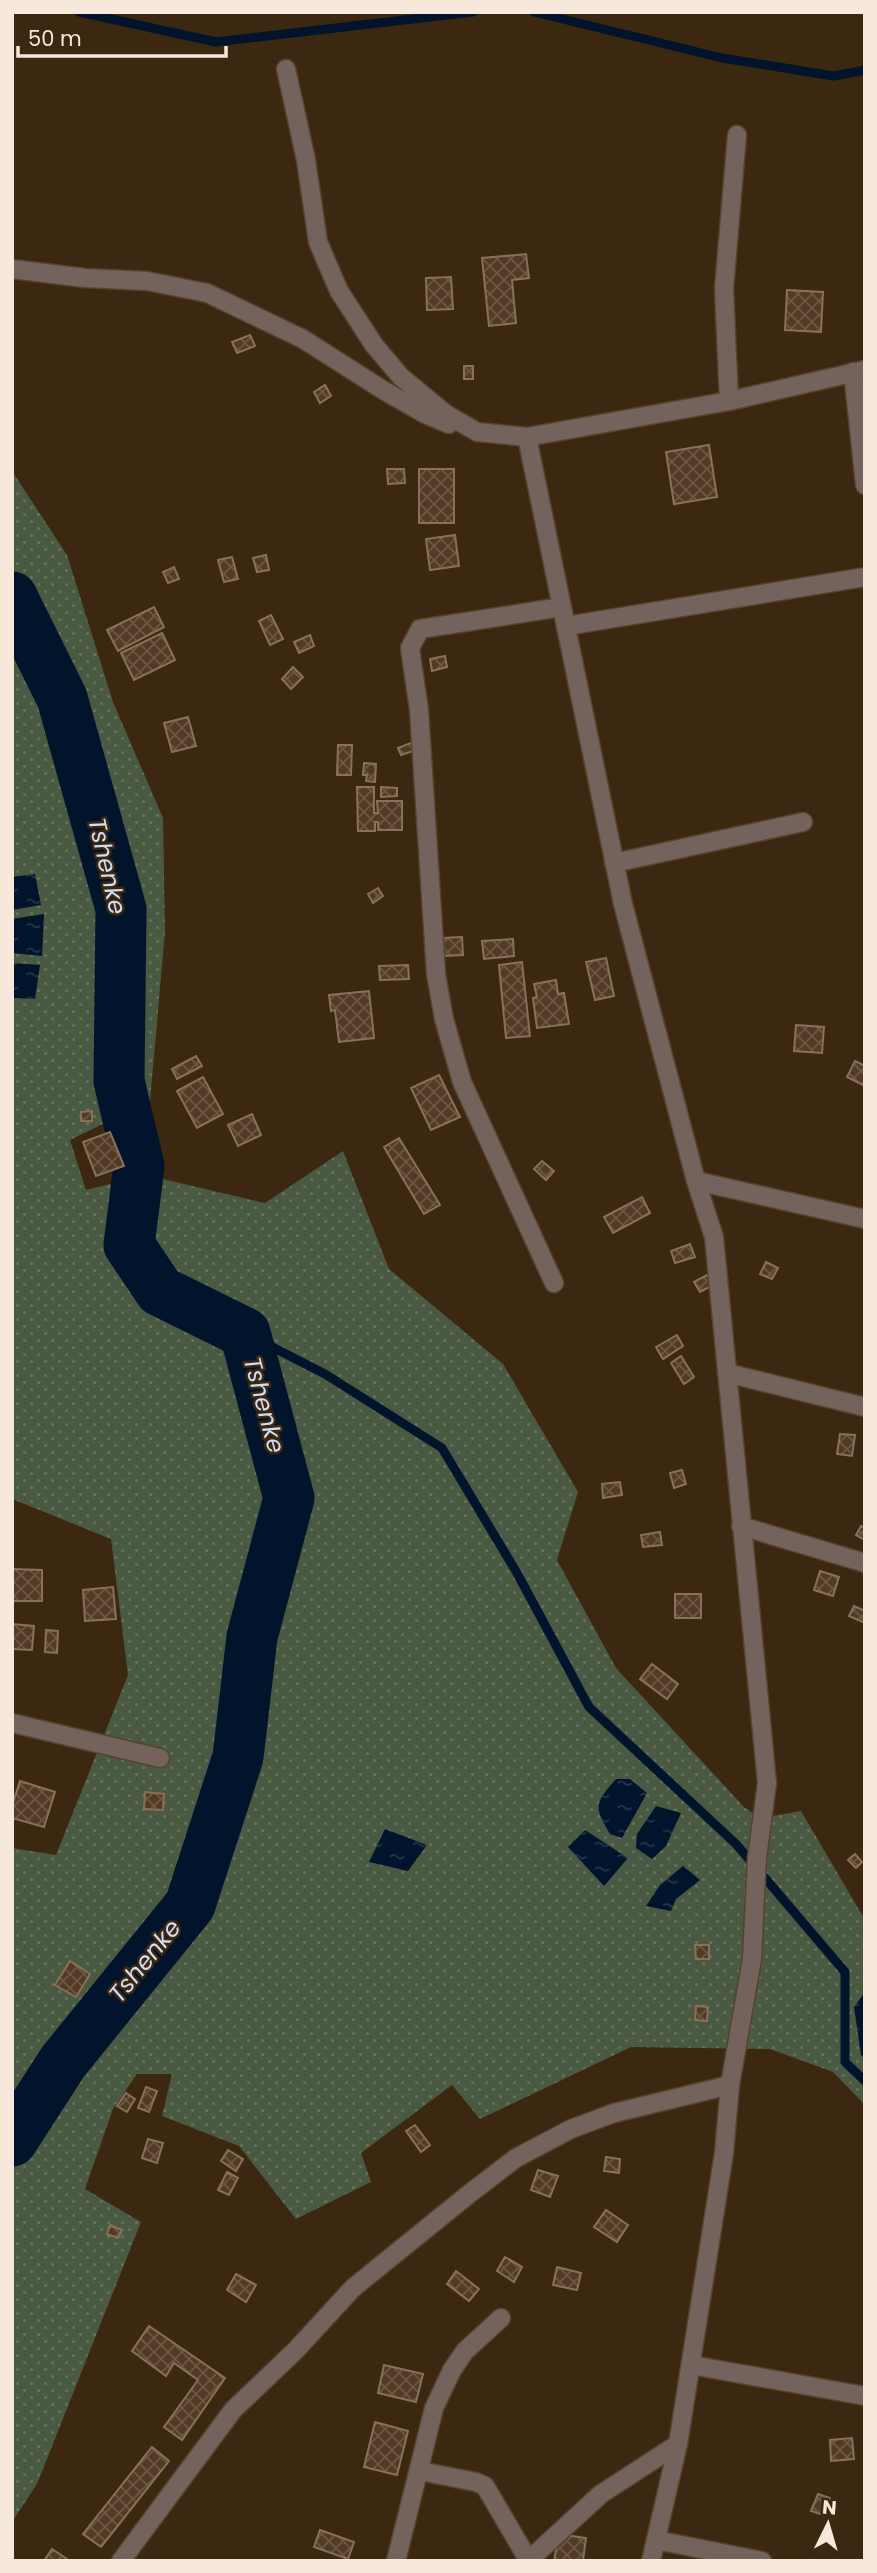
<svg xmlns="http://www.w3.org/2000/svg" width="877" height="2573" viewBox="0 0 877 2573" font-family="Poppins,sans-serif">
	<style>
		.grass { fill: url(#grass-dots) }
		.water { fill: url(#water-ripples) }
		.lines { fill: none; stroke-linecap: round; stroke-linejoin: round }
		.stream { stroke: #01142c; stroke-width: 9 }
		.river { stroke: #01142c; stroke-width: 51 }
		.building { fill: url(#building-cross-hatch); stroke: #897159; stroke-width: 2 }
		.minor-casing { stroke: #56422d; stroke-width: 21 }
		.minor { stroke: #74625c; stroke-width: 18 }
		.labels { text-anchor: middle; stroke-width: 5; stroke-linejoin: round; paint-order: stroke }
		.water-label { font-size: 24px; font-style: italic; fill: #cfe0f6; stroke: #3c2711 }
	</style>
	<defs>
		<pattern id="grass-dots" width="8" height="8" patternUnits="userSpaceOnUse" patternTransform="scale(1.75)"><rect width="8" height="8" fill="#495942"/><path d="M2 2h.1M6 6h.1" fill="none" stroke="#64715d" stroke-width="1.8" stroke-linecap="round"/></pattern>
		<pattern id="water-ripples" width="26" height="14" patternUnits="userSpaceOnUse" patternTransform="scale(1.75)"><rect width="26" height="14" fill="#01142c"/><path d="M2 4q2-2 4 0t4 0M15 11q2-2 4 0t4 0" fill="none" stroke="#27364a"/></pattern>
		<pattern id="building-cross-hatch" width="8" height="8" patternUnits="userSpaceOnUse" patternTransform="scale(1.75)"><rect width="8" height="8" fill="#513b25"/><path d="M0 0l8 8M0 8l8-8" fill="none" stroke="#6b5744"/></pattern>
	</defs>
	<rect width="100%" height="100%" fill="#3c2711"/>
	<!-- grass -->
	<path class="grass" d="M 12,471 L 67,555 L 113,702 L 163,818 L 165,932 L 150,1101 L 70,1140 L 86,1190 L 146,1175 L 265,1203 L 343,1151 L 389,1269 L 503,1364 L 578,1492 L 557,1560 L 616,1668 L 744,1807 L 760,1818 L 801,1811 L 865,1920 L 865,2105 L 833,2072 L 770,2049 L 631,2047 L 480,2119 L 452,2085 L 361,2153 L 371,2182 L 296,2219 L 239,2146 L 162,2116 L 172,2074 L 137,2074 L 113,2109 L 85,2189 L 141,2222 L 37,2484 L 12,2522 L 12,1848 L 56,1855 L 128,1675 L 111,1539 L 12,1499 Z"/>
	<!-- water -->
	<g class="water">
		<path d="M 35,874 L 41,905 L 12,910 L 12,877 Z"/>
		<path d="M 44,914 L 42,956 L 12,953 L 12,919 Z"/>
		<path d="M 12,963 L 40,965 L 35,999 L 12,998 Z"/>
		<path d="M 616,1779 L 630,1779 L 647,1793 L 622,1838 L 610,1834 C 593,1806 595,1803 616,1779 Z"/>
		<path d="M 656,1806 L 681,1813 L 666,1846 L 652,1859 L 636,1848 L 637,1834 Z"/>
		<path d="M 385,1829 L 427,1845 L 408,1871 L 369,1862 Z"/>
		<path d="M 585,1830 L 628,1858 L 604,1886 L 568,1847 Z"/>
		<path d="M 683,1866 L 700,1880 L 676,1899 L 671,1911 L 646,1906 L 660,1885 Z"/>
		<path d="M 865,1992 L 865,2058 L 861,2055 L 854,2007 Z"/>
	</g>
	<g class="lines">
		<!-- stream -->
		<g class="stream">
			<path d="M 79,12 L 216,42 L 473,12"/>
			<path d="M 534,12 L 722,58 L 834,76 L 865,70"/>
			<path d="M 245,1333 L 325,1374 L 442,1448 L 517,1573 L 589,1707 L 736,1844 L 845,1972 L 845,2062 L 865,2081"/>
		</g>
		<!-- river -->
		<path class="river" d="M 12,597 L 62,698 L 121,909 L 119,1081 L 139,1166 L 129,1245 L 160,1291 L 245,1333 L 289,1498 L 252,1637 L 238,1757 L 190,1905 L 63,2062 L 12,2141"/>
	</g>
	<!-- building -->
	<g class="building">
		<path d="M 526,254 L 529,278 L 512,280 L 516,323 L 489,326 L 482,258 Z"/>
		<path d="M 451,277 L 453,309 L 427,310 L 426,278 Z"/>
		<path d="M 787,290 L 823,292 L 821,332 L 785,330 Z"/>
		<path d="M 250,335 L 255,346 L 237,353 L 232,342 Z"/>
		<rect x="464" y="366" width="9" height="13"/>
		<path d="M 325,385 L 331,396 L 320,403 L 314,392 Z"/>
		<path d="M 709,445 L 717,497 L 674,504 L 666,452 Z"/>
		<path d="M 387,469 L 404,469 L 405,483 L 388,484 Z"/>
		<rect x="419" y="469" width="35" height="54"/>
		<path d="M 455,535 L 459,566 L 430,570 L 426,539 Z"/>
		<path d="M 266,555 L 269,570 L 257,572 L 253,558 Z"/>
		<path d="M 232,557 L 238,579 L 224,582 L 218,560 Z"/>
		<path d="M 174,567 L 179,579 L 168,583 L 163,572 Z"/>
		<path d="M 154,607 L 164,627 L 118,651 L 107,630 Z"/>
		<path d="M 271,615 L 283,639 L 270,645 L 259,621 Z"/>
		<path d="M 162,633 L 175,660 L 134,680 L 121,653 Z"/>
		<path d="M 310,635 L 314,646 L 299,653 L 294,642 Z"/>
		<path d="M 445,656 L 447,667 L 432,671 L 430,659 Z"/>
		<path d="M 293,667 L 303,677 L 291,689 L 282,679 Z"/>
		<path d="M 188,717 L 196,746 L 172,752 L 164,723 Z"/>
		<path d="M 413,742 L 416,750 L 401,755 L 398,748 Z"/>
		<path d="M 338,745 L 352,745 L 351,775 L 337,775 Z"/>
		<path d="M 364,763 L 376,764 L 375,782 L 366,781 L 367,775 L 363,775 Z"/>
		<path d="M 357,787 L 374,787 L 374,813 L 378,813 L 377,801 L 402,801 L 402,830 L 378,830 L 378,822 L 375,822 L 375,831 L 358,831 Z"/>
		<path d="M 381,787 L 397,788 L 397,796 L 381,797 Z"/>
		<path d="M 378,888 L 383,896 L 373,903 L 368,894 Z"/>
		<path d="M 462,937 L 463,955 L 444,956 L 443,938 Z"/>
		<path d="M 513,939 L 514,956 L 484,959 L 482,941 Z"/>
		<path d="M 606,958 L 614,996 L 595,1000 L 586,962 Z"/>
		<path d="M 522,962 L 530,1036 L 506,1038 L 499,965 Z"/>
		<path d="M 408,965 L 409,979 L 380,980 L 379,966 Z"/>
		<path d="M 556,980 L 558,994 L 564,993 L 569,1024 L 537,1028 L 533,998 L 537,997 L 534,984 Z"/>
		<path d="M 369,991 L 374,1038 L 339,1042 L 335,1010 L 331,1011 L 329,995 Z"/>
		<path d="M 796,1025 L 824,1027 L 822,1053 L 794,1051 Z"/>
		<path d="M 196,1056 L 202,1066 L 177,1079 L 172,1069 Z"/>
		<path d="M 855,1061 L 865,1066 L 865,1086 L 847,1077 Z"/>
		<path d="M 439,1075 L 460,1117 L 431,1130 L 411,1088 Z"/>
		<path d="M 203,1077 L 223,1114 L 197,1128 L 177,1091 Z"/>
		<path d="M 92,1111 L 92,1121 L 81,1121 L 81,1112 Z"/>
		<path d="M 252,1114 L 261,1135 L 238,1146 L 228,1125 Z"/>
		<path d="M 110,1132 L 124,1166 L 96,1176 L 83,1142 Z"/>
		<path d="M 399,1138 L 440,1205 L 424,1214 L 384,1147 Z"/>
		<path d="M 542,1161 L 554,1171 L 546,1180 L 534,1169 Z"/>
		<path d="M 642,1197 L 650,1213 L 613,1233 L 604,1217 Z"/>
		<path d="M 690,1244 L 695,1257 L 675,1263 L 671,1251 Z"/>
		<path d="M 766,1262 L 778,1268 L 772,1279 L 760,1274 Z"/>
		<path d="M 707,1275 L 713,1285 L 700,1292 L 694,1282 Z"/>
		<path d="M 677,1335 L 683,1346 L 663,1359 L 656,1347 Z"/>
		<path d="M 681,1356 L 694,1377 L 684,1384 L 671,1363 Z"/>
		<path d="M 840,1434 L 855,1435 L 852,1456 L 837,1454 Z"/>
		<path d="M 682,1470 L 686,1484 L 674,1488 L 670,1473 Z"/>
		<path d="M 620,1482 L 622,1495 L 603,1498 L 602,1484 Z"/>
		<path d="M 861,1526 L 865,1528 L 865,1540 L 856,1535 Z"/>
		<path d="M 660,1532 L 662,1545 L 643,1547 L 641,1535 Z"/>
		<path d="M 12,1569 L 42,1570 L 42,1601 L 12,1601 Z"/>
		<path d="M 820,1571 L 839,1577 L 833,1596 L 814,1590 Z"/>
		<path d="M 113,1587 L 116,1619 L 85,1621 L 83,1590 Z"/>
		<rect x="675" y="1594" width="26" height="24"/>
		<path d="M 854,1606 L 865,1611 L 865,1623 L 849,1616 Z"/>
		<path d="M 12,1624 L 34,1626 L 32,1650 L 12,1649 Z"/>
		<path d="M 46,1630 L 58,1631 L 57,1653 L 45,1652 Z"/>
		<path d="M 652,1664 L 678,1684 L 667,1699 L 640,1679 Z"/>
		<path d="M 20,1781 L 55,1792 L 44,1827 L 12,1818 L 12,1806 Z"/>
		<path d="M 145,1792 L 164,1794 L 163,1810 L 144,1809 Z"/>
		<path d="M 855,1854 L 862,1862 L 856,1868 L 848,1860 Z"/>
		<path d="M 695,1945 L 709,1945 L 709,1959 L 696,1959 Z"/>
		<path d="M 70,1961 L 90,1974 L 76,1997 L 55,1985 Z"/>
		<path d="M 696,2006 L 708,2007 L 707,2021 L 695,2020 Z"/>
		<path d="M 146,2087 L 157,2091 L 149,2112 L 138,2108 Z"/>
		<path d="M 126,2093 L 135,2099 L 127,2112 L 117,2106 Z"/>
		<path d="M 415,2125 L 430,2145 L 421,2152 L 406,2131 Z"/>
		<path d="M 148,2139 L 163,2143 L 157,2163 L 142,2158 Z"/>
		<path d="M 228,2150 L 243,2159 L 236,2171 L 221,2161 Z"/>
		<path d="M 606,2157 L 620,2159 L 619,2173 L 604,2171 Z"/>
		<path d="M 538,2170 L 558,2176 L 550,2197 L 531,2190 Z"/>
		<path d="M 227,2172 L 238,2178 L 229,2195 L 218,2190 Z"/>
		<path d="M 606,2210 L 628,2225 L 617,2242 L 594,2227 Z"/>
		<path d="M 110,2225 L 122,2230 L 118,2238 L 107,2234 Z"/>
		<path d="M 505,2257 L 522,2267 L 514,2282 L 497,2271 Z"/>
		<path d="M 557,2267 L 581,2273 L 577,2290 L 553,2285 Z"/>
		<path d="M 456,2271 L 479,2289 L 469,2301 L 447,2284 Z"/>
		<path d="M 236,2274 L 256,2285 L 246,2302 L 227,2290 Z"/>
		<path d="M 149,2326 L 225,2378 L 182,2440 L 164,2427 L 198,2380 L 174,2363 L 166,2376 L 132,2351 Z"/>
		<path d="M 384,2365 L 423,2374 L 416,2402 L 378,2393 Z"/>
		<path d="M 375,2422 L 408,2431 L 397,2475 L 364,2467 Z"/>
		<path d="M 852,2438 L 854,2459 L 831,2461 L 830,2440 Z"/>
		<path d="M 152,2447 L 169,2461 L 101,2547 L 83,2534 Z"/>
		<path d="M 818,2494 L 830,2498 L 823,2515 L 811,2511 Z"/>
		<path d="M 320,2530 L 354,2542 L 348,2559 L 314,2547 Z"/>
		<path d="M 559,2534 L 586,2538 L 583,2561 L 554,2561 Z"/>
		<path d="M 52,2549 L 70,2561 L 44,2561 Z"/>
	</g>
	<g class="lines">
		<!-- minor casing -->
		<g class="minor-casing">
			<g id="minor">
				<path d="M 286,69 L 306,160 L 318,242 L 339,291 L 374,345 L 401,377 L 446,414 L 477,432 L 527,437 L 729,401 L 865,370"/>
				<path d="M 12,269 L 85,278 L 147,281 L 207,293 L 303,339 L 383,390 L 425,414 L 449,424"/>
				<path d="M 853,372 L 865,485"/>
				<path d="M 729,401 L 724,289 L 737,135"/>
				<path d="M 527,437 L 623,904 L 696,1181 L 714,1237 L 767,1783 L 757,1858 L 752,1959 L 730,2085 L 724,2153 L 678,2444 L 651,2561"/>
				<path d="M 566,626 L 865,577"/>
				<path d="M 614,863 L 803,822"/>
				<path d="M 696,1181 L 865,1219"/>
				<path d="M 554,1283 L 462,1082 L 444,1019 L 436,974 L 419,710 L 410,648 L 420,629 L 562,607"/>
				<path d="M 727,1373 L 865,1407"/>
				<path d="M 741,1526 L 865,1563"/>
				<path d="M 12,1723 L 160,1758"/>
				<path d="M 691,2365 L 865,2396"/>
				<path d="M 420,2471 L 476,2482 L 485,2486 L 529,2561"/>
				<path d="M 656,2540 L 762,2561"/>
				<path d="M 121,2561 L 233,2410 L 296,2350 L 353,2288 L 469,2194 L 516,2158 L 571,2129 L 614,2113 L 730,2085"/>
				<path d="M 396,2561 L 434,2408 L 452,2370 L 465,2351 L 501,2318"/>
				<path d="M 528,2561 L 601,2494 L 678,2444"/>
			</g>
		</g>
		<!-- minor -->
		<use href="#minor" class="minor"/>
	</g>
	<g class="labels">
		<!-- water labels -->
		<g class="water-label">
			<text transform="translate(107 866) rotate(77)" y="8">Tshenke</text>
			<text transform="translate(264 1405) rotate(75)" y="8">Tshenke</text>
			<text transform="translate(145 1961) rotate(-51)" y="8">Tshenke</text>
		</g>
	</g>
	<!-- border -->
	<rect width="877" height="2573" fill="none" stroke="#f6e8db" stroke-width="28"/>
	<!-- north arrow -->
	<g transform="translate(828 2524) rotate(5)" stroke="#3c2711" stroke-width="5" paint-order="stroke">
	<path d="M0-5L12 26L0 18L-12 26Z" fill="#f6e8db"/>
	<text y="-10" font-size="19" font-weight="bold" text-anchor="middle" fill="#f6e8db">N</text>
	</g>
	<!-- scale -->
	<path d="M18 46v10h208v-10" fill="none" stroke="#f6e8db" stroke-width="3.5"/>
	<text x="28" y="46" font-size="21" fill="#f6e8db" stroke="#3c2711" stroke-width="5" paint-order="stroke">50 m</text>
</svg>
